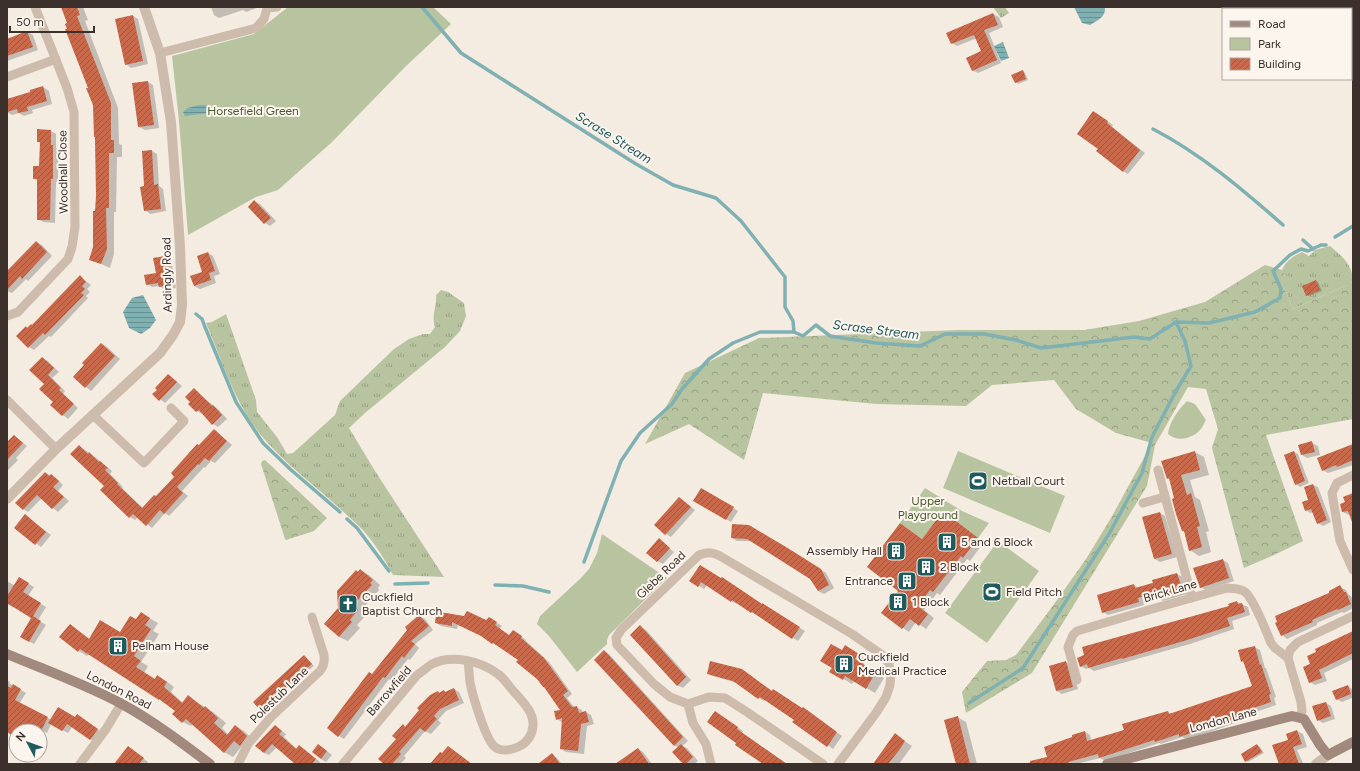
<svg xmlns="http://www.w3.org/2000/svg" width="1360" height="771" viewBox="0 0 1360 771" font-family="Figtree,sans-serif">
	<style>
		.grass { fill: url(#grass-tufts) }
		.forest { fill: url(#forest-crowns) }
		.green { fill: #b8c4a0 }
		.water { fill: url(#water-rules) }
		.shadow { fill: #0003 }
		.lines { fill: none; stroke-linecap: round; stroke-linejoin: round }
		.stream { stroke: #7fb0b2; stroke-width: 3.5 }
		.building { fill: url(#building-hatch) }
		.minor { stroke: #cdbbac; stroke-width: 9 }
		.tertiary { stroke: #cdbbac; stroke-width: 10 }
		.secondary { stroke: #a18a7d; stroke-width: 10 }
		.labels { text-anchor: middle; stroke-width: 4; stroke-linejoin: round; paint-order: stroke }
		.park-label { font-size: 12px; fill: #4a5a2e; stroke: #fbf5ee }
		.street-label { font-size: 12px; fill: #3b302b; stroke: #fbf5ee }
		.poi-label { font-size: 12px; fill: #3b302b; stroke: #fbf5ee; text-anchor: start }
		.water-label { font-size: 13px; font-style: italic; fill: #1f5a5e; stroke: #fbf5ee }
	</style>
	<defs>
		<pattern id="grass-tufts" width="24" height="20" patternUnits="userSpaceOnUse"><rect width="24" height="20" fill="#b8c4a0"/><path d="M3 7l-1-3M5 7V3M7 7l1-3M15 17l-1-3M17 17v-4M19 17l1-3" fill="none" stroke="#97a083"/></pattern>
		<pattern id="forest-crowns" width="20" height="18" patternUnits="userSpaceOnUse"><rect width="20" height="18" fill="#b8c4a0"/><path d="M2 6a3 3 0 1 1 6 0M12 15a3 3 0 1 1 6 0" fill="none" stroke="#97a083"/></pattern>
		<pattern id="water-rules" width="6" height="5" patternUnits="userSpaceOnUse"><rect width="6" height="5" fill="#7fb0b2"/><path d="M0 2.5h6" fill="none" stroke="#699091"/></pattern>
		<pattern id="building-hatch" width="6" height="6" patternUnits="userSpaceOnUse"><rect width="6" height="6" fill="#c8694b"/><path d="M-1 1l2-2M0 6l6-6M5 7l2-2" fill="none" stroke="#a4573f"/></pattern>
	</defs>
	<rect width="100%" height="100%" fill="#f4ebe1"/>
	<!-- grass -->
	<g class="grass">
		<path d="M 993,7 L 1005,7 L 1009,13 L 1001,18 Z"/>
		<path d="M 1330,246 C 1342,256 1353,265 1353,282 L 1293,309 L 1284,287 L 1285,275 L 1282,270 C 1286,261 1293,256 1302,252 L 1309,256 L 1315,250 Z"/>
		<path d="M 441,290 L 448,292 L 464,303 L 466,316 L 460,331 L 445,347 L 365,413 L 349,428 L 375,471 L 444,577 L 393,575 C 382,554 368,532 349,517 C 322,491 291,469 266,441 C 236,408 223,363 206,323 L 212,322 L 226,314 L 256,400 L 257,412 L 277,437 L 287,454 L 293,453 L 335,415 L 340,401 L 394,349 L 409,339 L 423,334 L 430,334 L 435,327 C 431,314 437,308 436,295 Z"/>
	</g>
	<!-- forest -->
	<g class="forest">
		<path d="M 1265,265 L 1282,270 L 1285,275 L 1290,276 L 1284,287 L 1293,309 L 1353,282 L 1353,419 L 1266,435 L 1303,541 L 1274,555 L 1244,568 L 1212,448 L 1218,429 L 1206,389 L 1188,387 L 1155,445 L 1147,486 L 1032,673 L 966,713 L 962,692 L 987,661 L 1006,660 L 1016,655 L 1052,607 L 1086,559 L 1111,518 L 1152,443 L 1116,433 L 1076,409 L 1054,380 L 992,385 L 966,406 L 876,404 L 763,393 L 744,460 L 689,424 L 645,444 L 685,373 L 759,338 L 958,330 L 1084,330 L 1139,321 L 1205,302 Z"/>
		<path d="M 265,460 L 327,518 L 314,531 L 286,540 L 285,539 L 261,464 L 262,461 Z"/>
	</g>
	<!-- green -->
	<g class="green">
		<path d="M 288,7 L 433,7 L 451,24 L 406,66 L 332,142 L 278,190 L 256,197 L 188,235 L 179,121 L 172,56 L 254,34 Z"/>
		<path d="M 1187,401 L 1195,404 L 1206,420 C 1204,423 1202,429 1199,431 C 1191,439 1177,442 1168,434 C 1169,422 1179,409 1187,401 Z"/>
		<path d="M 958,451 L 1065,496 L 1050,533 L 943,488 Z"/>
		<path d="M 925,488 L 962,511 L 989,523 L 978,538 L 943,511 L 922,539 L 900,523 Z"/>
		<path d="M 602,534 L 667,578 L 609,635 L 607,640 L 607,644 L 577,672 L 549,636 L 537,624 L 540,616 L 581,578 L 589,569 L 597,553 Z"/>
		<path d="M 998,541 L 1039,571 L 987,643 L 945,613 Z"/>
	</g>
	<!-- water -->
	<g class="water">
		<path d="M 1074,7 L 1105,7 C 1106,17 1098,20 1090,25 L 1082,23 Z"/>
		<path d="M 1003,42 L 1009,58 L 1001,61 L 994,46 Z"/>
		<path d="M 199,105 L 210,105 L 208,113 L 185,116 L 183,112 L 188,108 Z"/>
		<path d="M 143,295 L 156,320 L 150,328 L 141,334 L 129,328 L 123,312 L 132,298 Z"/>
	</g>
	<!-- shadow -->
	<g class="shadow">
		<path d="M 62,7 L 83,7 L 88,20 L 85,21 L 118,108 L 119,144 L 122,145 L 122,157 L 117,157 L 116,212 L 114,212 L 114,254 L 110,268 L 90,259 L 94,247 L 97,196 L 94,104 L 68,29 L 68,24 Z"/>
		<path d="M 211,7 L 259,7 L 246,12 L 243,10 L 219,18 L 214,15 Z"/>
		<path d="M 993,14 L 999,17 L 1003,27 L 989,33 L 1001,63 L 978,73 L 972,70 L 983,52 L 977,38 L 957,46 L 952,43 Z"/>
		<path d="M 133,16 L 138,19 L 148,64 L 131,68 L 126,64 Z"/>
		<path d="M 27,32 L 33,35 L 38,50 L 7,61 L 7,39 Z"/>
		<path d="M 1023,71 L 1025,73 L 1028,80 L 1018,84 L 1016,82 Z"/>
		<path d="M 148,82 L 153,85 L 159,128 L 145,130 L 139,127 Z"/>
		<path d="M 43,87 L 49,91 L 52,104 L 32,110 L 33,113 L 24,116 L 19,113 L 12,115 L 7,112 L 7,100 L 32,93 Z"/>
		<path d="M 1094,112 L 1113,125 L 1112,127 L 1145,153 L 1128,174 L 1123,171 L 1099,149 Z"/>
		<path d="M 51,131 L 56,134 L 56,148 L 58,149 L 58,182 L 56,182 L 55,223 L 43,222 L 38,219 L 38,181 L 34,178 L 40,167 L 41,143 L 38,142 Z"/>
		<path d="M 152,151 L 157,154 L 159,186 L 163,189 L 166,211 L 150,214 L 145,210 L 145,187 Z"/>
		<path d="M 254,201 L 260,204 L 276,221 L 270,226 L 265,223 L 249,207 Z"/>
		<path d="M 36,242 L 42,245 L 52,256 L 28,281 L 26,279 L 12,293 L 7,291 L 7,269 L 9,270 Z"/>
		<path d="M 208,253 L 213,256 L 220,274 L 214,276 L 216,283 L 200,289 L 194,286 L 204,272 Z"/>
		<path d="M 165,257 L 171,260 L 176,288 L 165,290 L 160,286 L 152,287 L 147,284 L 157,273 Z"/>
		<path d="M 80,277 L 91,285 L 87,289 L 90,292 L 86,296 L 88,298 L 51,337 L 49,336 L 34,350 L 29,347 L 27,328 L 32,326 Z"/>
		<path d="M 1316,281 L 1318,282 L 1322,291 L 1309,296 L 1307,295 Z"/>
		<path d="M 102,344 L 107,347 L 120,359 L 91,391 L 74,377 Z"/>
		<path d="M 42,358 L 48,361 L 59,372 L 52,378 L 65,391 L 63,394 L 78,408 L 68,419 L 63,415 L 52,405 L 54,402 L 46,384 Z"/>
		<path d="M 169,375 L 182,386 L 165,403 L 154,394 Z"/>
		<path d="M 194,390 L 218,409 L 227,419 L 218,427 L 213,424 L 203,413 L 202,414 L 197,411 L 191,402 Z"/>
		<path d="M 214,430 L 232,445 L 215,463 L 211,461 L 205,468 L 204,467 L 182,491 L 188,496 L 169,516 L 165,513 L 152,528 L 138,517 L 135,520 L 130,517 L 105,486 L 79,446 L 95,457 L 112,471 L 110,474 L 123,487 L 122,488 L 143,508 L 157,497 L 176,476 L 199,446 Z"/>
		<path d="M 14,436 L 27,446 L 16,458 L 18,460 L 7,471 L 7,444 Z"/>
		<path d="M 1312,443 L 1318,446 L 1320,455 L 1307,458 L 1302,455 Z"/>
		<path d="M 1353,445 L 1353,465 L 1328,473 L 1323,470 Z"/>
		<path d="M 1195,452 L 1204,457 L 1209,475 L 1190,480 L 1195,497 L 1200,500 L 1209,531 L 1206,532 L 1211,552 L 1199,556 L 1190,550 L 1185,532 L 1183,530 L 1170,480 L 1167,478 Z"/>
		<path d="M 1294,452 L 1298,454 L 1309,483 L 1300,487 L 1296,484 Z"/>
		<path d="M 45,473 L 56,478 L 63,485 L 58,491 L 69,501 L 58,512 L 53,508 L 42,498 L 28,512 L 23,509 Z"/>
		<path d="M 1313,485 L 1318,487 L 1331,522 L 1323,526 L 1318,523 L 1314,512 L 1310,513 L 1306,510 Z"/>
		<path d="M 702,489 L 738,511 L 731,522 L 695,500 Z"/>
		<path d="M 1353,494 L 1353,513 L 1349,515 L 1343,512 L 1346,503 Z"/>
		<path d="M 680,498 L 695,510 L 671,537 L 666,534 Z"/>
		<path d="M 943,512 L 984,542 L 970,561 L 967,559 L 940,595 L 937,593 L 924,610 L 934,618 L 926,629 L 916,622 L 909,632 L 903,628 L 899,591 L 900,524 L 922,540 Z"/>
		<path d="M 1160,513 L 1165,516 L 1177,557 L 1160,562 L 1155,559 L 1143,518 Z"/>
		<path d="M 26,516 L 51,535 L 41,547 L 16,528 Z"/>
		<path d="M 733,525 L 792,551 L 826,573 L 834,588 L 824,594 L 818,591 L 811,578 L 753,541 L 737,541 L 732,538 Z"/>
		<path d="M 659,540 L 674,552 L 663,564 L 657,561 Z"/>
		<path d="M 1223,560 L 1228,563 L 1234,581 L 1206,590 L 1200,587 Z"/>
		<path d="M 360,570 L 369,575 L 380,585 L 378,588 L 379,590 L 365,606 L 366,615 L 357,625 L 360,628 L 348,641 L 339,637 L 339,608 Z"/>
		<path d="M 1177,574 L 1182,577 L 1187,594 L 1163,601 L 1158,597 L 1143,601 L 1144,605 L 1108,615 L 1103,612 L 1134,585 L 1138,588 Z"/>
		<path d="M 19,578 L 34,587 L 28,596 L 46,607 L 38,620 L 46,625 L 34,644 L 21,637 L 33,618 L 15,607 L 14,608 L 7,604 L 7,581 L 15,586 Z"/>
		<path d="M 721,579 L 805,631 L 798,641 L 738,603 L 737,604 L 731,601 L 707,585 L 704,589 L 690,580 Z"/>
		<path d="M 1340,587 L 1346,590 L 1348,594 L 1351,596 L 1353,600 L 1353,608 L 1344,613 L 1342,612 L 1317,623 L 1317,625 L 1287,639 L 1282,635 L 1331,593 Z"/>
		<path d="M 1237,602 L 1248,607 L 1250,615 L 1232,621 L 1234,629 L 1190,644 L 1094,671 L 1089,668 L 1086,669 L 1080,666 L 1230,607 Z"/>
		<path d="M 437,614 L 494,621 L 502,626 L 499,629 L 509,636 L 518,634 L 526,640 L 526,641 L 549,662 L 572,694 L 567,698 L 574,707 L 576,707 L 582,710 L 583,713 L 586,712 L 591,715 L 594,724 L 587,726 L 584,754 L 566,752 L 561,749 L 563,723 L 557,719 L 562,710 L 546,688 L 519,660 L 485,637 L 458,625 L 457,629 L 441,626 L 436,623 Z"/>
		<path d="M 419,616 L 425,619 L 433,630 L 415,644 L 419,648 L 410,660 L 408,659 L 391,681 L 389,679 L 344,739 L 339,736 L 373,675 Z"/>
		<path d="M 149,618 L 158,623 L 153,631 L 159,634 L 141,662 L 148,666 L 144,673 L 155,680 L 166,681 L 174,687 L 171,692 L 183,703 L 188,697 L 213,712 L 226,723 L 222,728 L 228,734 L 236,726 L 244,731 L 255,741 L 242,746 L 233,757 L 224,752 L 193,724 L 191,726 L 183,722 L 176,711 L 167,704 L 89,654 L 87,656 L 79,651 L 60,637 L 70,625 L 90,639 L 121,633 L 136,620 Z"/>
		<path d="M 640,627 L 646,630 L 691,680 L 683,688 L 677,685 Z"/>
		<path d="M 1353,632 L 1353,659 L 1324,673 L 1327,681 L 1315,685 L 1310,682 L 1311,665 Z"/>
		<path d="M 845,647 L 866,659 L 863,665 L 884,678 L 875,693 L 854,681 L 852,684 L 830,671 Z"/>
		<path d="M 1254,647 L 1260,650 L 1265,668 L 1266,668 L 1276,697 L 1274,698 L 1276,705 L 1250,714 L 1251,717 L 1210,732 L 1186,739 L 1182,737 L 1161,744 L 1159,743 L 1105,761 L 1100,758 L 1076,764 L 1024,764 L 1048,757 L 1085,732 L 1090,735 L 1091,741 L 1125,730 L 1168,712 L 1171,714 L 1253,687 L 1245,663 L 1242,661 Z"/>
		<path d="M 604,651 L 609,654 L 688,741 L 682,746 L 687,748 L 698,761 L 694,764 L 685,764 L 679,748 L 674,745 Z"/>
		<path d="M 304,656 L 314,666 L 304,674 L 306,677 L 298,683 L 295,681 L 273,702 L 276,704 L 270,709 L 267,707 L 263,711 L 261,710 L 254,702 Z"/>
		<path d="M 1065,662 L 1071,665 L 1078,689 L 1062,694 L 1057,691 Z"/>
		<path d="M 708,673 L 772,691 L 803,709 L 808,712 L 842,736 L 833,749 L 795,720 L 765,700 L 764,701 L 759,698 L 737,683 L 713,676 Z"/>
		<path d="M 7,680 L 10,682 L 9,683 L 26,693 L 19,704 L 52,720 L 82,719 L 103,733 L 96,743 L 72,727 L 68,733 L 51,724 L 47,733 L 35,727 L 32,731 L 16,731 L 16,737 L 7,729 Z"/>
		<path d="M 1348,686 L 1353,690 L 1353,702 L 1352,698 L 1342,702 L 1336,699 Z"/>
		<path d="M 454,689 L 459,692 L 464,703 L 446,711 L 438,720 L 441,723 L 431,734 L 425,731 L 404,756 L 406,758 L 400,764 L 386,764 L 403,726 L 406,727 L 438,692 L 440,693 L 444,691 L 446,693 Z"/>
		<path d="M 1326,703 L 1331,706 L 1335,719 L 1323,723 L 1318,720 Z"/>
		<path d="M 720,715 L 743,731 L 742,733 L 786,764 L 763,764 L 736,744 L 737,743 Z"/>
		<path d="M 957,717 L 966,722 L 977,764 L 957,764 Z"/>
		<path d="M 275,726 L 286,734 L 284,737 L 297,749 L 304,749 L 320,762 L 319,764 L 297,764 L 277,747 L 269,755 L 264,753 Z"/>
		<path d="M 1297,731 L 1303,734 L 1307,747 L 1297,750 L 1303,763 L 1280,764 L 1289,741 Z"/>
		<path d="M 895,735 L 912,746 L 899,764 L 873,764 Z"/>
		<path d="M 319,745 L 332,755 L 326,762 L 321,759 Z"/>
		<path d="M 1257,745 L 1260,747 L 1264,753 L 1248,762 L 1246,761 Z"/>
		<path d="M 638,749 L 643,752 L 652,764 L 620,764 Z"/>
		<path d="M 134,751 L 148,762 L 147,764 L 116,764 Z"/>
		<path d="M 552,754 L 557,758 L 562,764 L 539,764 Z"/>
	</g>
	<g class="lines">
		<!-- stream -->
		<g class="stream">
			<path d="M 422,7 L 461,53 L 636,164 L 673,185 L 716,198 L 741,221 L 785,277 L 785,307 L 793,321 L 794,332 L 803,336 L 816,325 L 830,336 L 876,343 L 920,346 L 945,334 L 984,334 L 1016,340 L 1041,348 L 1134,337 L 1150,339 L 1176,322 L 1209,323 L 1255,312 L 1280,298 L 1281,289 L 1273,271 L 1290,255 L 1301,249 L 1308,251 L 1321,245 L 1326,245"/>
			<path d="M 1153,129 C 1201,154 1242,189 1283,225"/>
			<path d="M 1335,237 L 1353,226"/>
			<path d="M 1303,240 L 1313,249"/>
			<path d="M 196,314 L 202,319 L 205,327 L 236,402 L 263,443 L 290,469 L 340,512"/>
			<path d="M 347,519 L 357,528 L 389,571"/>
			<path d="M 584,562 L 621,461 L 640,433 L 672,404 L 682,389 L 709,359 L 733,343 L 760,332 L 794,332"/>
			<path d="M 395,584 L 428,583"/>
			<path d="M 495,585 L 523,586 L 549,592"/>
			<path d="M 969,703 L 1023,668 L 1109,534 L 1142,473 L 1152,437 L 1176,391 L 1191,366 L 1185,341 L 1176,322"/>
		</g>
	</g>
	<!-- building -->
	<g class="building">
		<path d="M 61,7 L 77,7 L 80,15 L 77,16 L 111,103 L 111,140 L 114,140 L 114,153 L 109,153 L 109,208 L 106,208 L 107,249 L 101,264 L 89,260 L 93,247 L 93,211 L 95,211 L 96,196 L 95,137 L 94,137 L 93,105 L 86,88 L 88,88 L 65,29 L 67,29 L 65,24 L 67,23 Z"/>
		<path d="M 993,13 L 998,25 L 984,30 L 997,60 L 972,71 L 966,58 L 981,51 L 974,35 L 951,44 L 946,33 Z"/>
		<path d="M 133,15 L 143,61 L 125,65 L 115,19 Z"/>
		<path d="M 27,31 L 33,47 L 7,56 L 7,39 Z"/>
		<path d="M 1023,70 L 1026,79 L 1015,83 L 1011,75 Z"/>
		<path d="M 148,81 L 154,125 L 138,127 L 132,83 Z"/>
		<path d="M 43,86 L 47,101 L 27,107 L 28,111 L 18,113 L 17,109 L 7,112 L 7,99 L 30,92 L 30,90 Z"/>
		<path d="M 1093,111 L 1108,121 L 1107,123 L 1140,150 L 1123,172 L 1096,151 L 1098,149 L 1077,134 Z"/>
		<path d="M 37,129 L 51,130 L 51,145 L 53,145 L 53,179 L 51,179 L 50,220 L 37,220 L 37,179 L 33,179 L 33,166 L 39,166 L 40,142 L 37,142 Z"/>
		<path d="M 152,150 L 154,185 L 158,184 L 161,209 L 144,211 L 140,187 L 144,186 L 142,151 Z"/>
		<path d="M 254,200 L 271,218 L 264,224 L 248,207 Z"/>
		<path d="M 36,241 L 47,252 L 22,279 L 20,276 L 7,290 L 7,271 Z"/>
		<path d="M 208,252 L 215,271 L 209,273 L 211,280 L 194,286 L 190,276 L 202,272 L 197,256 Z"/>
		<path d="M 165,256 L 171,285 L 159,287 L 158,283 L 146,285 L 144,275 L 156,273 L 153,258 Z"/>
		<path d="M 80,275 L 86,282 L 82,286 L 85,289 L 81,293 L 84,295 L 45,335 L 43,333 L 28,348 L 16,336 L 26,326 L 27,328 L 31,324 L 32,325 Z"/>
		<path d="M 1316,280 L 1320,290 L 1306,296 L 1302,286 Z"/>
		<path d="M 101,343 L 115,356 L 85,388 L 73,377 L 84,365 L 82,363 Z"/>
		<path d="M 42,357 L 54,368 L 48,375 L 61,388 L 59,390 L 74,404 L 62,416 L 50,405 L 53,402 L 39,389 L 44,384 L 29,370 Z"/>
		<path d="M 168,374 L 177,382 L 159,401 L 152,394 L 157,390 L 155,388 Z"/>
		<path d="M 194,388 L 212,406 L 213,405 L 222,415 L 212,425 L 199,410 L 196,412 L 188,404 L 190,402 L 185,397 Z"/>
		<path d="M 214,429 L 227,441 L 209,461 L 205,458 L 199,465 L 198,464 L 177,487 L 183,493 L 164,514 L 160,510 L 146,526 L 133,514 L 129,518 L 100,490 L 104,486 L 70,454 L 79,445 L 88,454 L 89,452 L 99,462 L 100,461 L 108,468 L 105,470 L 118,483 L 117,484 L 142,508 L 154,495 L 156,496 L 174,477 L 171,473 L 197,444 L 199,445 Z"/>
		<path d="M 14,435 L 23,443 L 7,460 L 7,442 Z"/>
		<path d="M 1312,441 L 1315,452 L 1301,455 L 1298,445 Z"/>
		<path d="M 1353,444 L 1353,460 L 1337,467 L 1336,465 L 1322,471 L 1317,458 Z"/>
		<path d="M 1195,451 L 1200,470 L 1181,475 L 1187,495 L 1191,493 L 1200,526 L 1197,527 L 1202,547 L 1189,551 L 1184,531 L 1182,531 L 1176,514 L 1172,499 L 1174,498 L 1169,478 L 1167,479 L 1161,461 Z"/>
		<path d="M 1294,451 L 1305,481 L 1295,485 L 1284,455 Z"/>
		<path d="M 45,472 L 49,476 L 51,474 L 59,481 L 53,487 L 64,497 L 52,509 L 37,495 L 23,510 L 15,503 Z"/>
		<path d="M 1313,484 L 1327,520 L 1317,524 L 1311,509 L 1305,511 L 1302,502 L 1308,500 L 1304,487 Z"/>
		<path d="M 701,488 L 734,507 L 726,520 L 693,501 Z"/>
		<path d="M 1353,493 L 1353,522 L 1352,522 L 1348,511 L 1342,512 L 1340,504 L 1345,502 L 1343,497 Z"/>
		<path d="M 679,497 L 691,507 L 665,535 L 654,525 Z"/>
		<path d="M 943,511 L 978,538 L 963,558 L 961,556 L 933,592 L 930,590 L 918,606 L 928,614 L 919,626 L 910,619 L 902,629 L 881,613 L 898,591 L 867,567 L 900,523 L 922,539 Z"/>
		<path d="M 1160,512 L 1172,554 L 1154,559 L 1142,517 Z"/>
		<path d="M 25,514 L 46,532 L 35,545 L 14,528 Z"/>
		<path d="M 732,524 L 749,525 L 786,547 L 821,569 L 829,585 L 818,591 L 810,579 L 747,539 L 731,538 Z"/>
		<path d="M 659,538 L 670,548 L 657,562 L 646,553 Z"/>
		<path d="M 1223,559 L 1229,578 L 1200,588 L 1193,568 Z"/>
		<path d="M 700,565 L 721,578 L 722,577 L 762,604 L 762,603 L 800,627 L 792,639 L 752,612 L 751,613 L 732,600 L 731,602 L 701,582 L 698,587 L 689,581 Z"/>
		<path d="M 360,569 L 373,580 L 370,583 L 372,585 L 357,601 L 358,610 L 350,620 L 352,622 L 339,637 L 324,624 L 338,608 L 337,591 L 356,570 L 358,572 Z"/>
		<path d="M 1177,573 L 1183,591 L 1157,598 L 1156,593 L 1138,598 L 1139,602 L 1102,613 L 1097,595 L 1134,584 L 1135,588 L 1153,583 L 1152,580 Z"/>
		<path d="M 19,577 L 29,583 L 23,592 L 41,603 L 33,616 L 41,621 L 29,642 L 20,637 L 31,618 L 7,603 L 7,596 Z"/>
		<path d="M 1340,585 L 1344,592 L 1346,592 L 1351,604 L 1338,610 L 1337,609 L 1312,620 L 1313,622 L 1281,636 L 1275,623 L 1277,622 L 1275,616 L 1329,593 L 1329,591 Z"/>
		<path d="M 1237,601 L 1238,604 L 1242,603 L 1245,612 L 1227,618 L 1230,626 L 1184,641 L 1122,659 L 1122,658 L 1088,668 L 1087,664 L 1080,667 L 1077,658 L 1084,655 L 1082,647 L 1229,606 L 1228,604 Z"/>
		<path d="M 434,611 L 464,616 L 467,611 L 486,620 L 489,617 L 497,622 L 495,625 L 509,635 L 513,630 L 522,636 L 521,638 L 544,658 L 568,691 L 563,695 L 572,707 L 577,706 L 579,713 L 586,711 L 589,722 L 581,724 L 578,751 L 560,749 L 562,718 L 556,720 L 554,711 L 560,710 L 544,687 L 543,687 L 537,679 L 516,662 L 518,660 L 493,643 L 492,644 L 481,636 L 452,622 L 452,626 L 435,623 L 436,615 L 434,614 Z"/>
		<path d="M 141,612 L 150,618 L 145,625 L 151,629 L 134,656 L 141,661 L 136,667 L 155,679 L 157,675 L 167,682 L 164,687 L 182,703 L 188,695 L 204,708 L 205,706 L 218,718 L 214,723 L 227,735 L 235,725 L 247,736 L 240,746 L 234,741 L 224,753 L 186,719 L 182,723 L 172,714 L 175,711 L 159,699 L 159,700 L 80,649 L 78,652 L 59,637 L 70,624 L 89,639 L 100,620 L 120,632 L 130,616 L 136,619 Z"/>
		<path d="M 419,615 L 429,626 L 411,641 L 415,644 L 404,658 L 402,656 L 385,678 L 383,677 L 338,737 L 327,728 L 369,672 L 372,674 L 407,630 L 405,627 Z"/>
		<path d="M 640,625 L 686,677 L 677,686 L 630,635 Z"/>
		<path d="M 1353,631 L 1353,653 L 1319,670 L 1322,678 L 1309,683 L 1303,667 L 1310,664 L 1307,656 L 1316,652 L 1315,649 Z"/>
		<path d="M 831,644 L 842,650 L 845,645 L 859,654 L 855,659 L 876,672 L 866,689 L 845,676 L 843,680 L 829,672 L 832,668 L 820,661 Z"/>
		<path d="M 1255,646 L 1260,665 L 1261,664 L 1271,694 L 1269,695 L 1271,702 L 1245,711 L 1246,714 L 1226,722 L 1179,737 L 1179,734 L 1155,742 L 1154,740 L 1099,758 L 1098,754 L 1068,762 L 1069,764 L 1030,764 L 1030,761 L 1047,757 L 1044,747 L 1072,737 L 1072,735 L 1085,731 L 1087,741 L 1124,730 L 1122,724 L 1168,711 L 1169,714 L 1252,686 L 1243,661 L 1241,662 L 1238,650 Z"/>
		<path d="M 604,650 L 683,737 L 674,746 L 594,660 Z"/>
		<path d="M 304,655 L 312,664 L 302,673 L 304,675 L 295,683 L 293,680 L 272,700 L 274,702 L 267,709 L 265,706 L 260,710 L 253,702 Z"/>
		<path d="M 710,661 L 742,669 L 772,691 L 773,689 L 802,708 L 803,707 L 837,732 L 827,747 L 792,722 L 794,720 L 760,697 L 758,699 L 733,681 L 707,674 Z"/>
		<path d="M 1066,661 L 1073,687 L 1056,691 L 1049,666 Z"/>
		<path d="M 13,684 L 21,689 L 15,700 L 48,717 L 41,731 L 16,731 L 16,738 L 7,732 L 7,686 L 11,688 Z"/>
		<path d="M 1348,685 L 1351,694 L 1336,700 L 1332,691 Z"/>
		<path d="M 454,688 L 459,700 L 440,709 L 434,716 L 437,719 L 425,732 L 420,728 L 399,752 L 401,754 L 392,764 L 384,764 L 378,759 L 396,739 L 392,736 L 403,724 L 405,727 L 419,710 L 417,708 L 430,695 L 438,691 L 439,693 L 444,690 L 445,692 Z"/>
		<path d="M 1326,702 L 1331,716 L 1317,721 L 1312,706 Z"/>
		<path d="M 58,707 L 75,717 L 77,714 L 98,729 L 90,740 L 67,724 L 62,731 L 48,723 Z"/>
		<path d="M 715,711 L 738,727 L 737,729 L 787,764 L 763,764 L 735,745 L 736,743 L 707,722 Z"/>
		<path d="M 958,716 L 970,764 L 956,764 L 944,720 Z"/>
		<path d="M 275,725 L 282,731 L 279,734 L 296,749 L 299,745 L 316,759 L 312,764 L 295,764 L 272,744 L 264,753 L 255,746 Z"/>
		<path d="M 1297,730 L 1302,744 L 1293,747 L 1299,764 L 1279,764 L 1272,745 L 1288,740 L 1286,734 Z"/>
		<path d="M 895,733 L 905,741 L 900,749 L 888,764 L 873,764 Z"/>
		<path d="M 318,744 L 327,751 L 321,759 L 312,752 Z"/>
		<path d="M 681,744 L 693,757 L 686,764 L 683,764 L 672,752 Z"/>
		<path d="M 1257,744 L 1262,752 L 1245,762 L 1241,754 Z"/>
		<path d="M 128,746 L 144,758 L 139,764 L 114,764 Z"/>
		<path d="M 448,746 L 472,764 L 430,764 L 440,752 L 442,753 Z"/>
		<path d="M 638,748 L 649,764 L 615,764 Z"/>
		<path d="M 552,753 L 560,764 L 538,764 Z"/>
	</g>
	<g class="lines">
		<!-- minor -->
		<g class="minor">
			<path d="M 160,53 L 256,28 L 264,19 L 267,8 L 277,7"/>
			<path d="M 7,77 L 56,59"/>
			<path d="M 7,316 L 18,312 L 68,259 L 72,247 L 75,227 L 74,112 L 67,88 L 35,7"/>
			<path d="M 7,400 L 56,449"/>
			<path d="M 93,415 L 144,463 L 184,421 L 171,408"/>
			<path d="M 1158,470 L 1192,598"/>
			<path d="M 1353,475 L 1337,483 L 1332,493 L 1340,541 L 1353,570"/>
			<path d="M 1143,503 L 1164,497"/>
			<path d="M 1077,680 L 1068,647 L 1073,635 L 1077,631 L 1152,609 L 1227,588 C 1233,589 1240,588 1245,592 C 1254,599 1266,631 1271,643 L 1275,648 L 1288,658"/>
			<path d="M 688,704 L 693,723 L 706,744 L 711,764"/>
			<path d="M 1299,717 L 1302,711 L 1301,702 L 1288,658 L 1290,650 L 1298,642 L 1353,616"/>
			<path d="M 80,764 L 106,729 L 121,704"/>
			<path d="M 238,764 L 248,744 L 271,717 L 320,671 C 324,666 325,662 324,655 L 312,617"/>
			<path d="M 343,764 L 417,675 C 422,672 427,667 432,664 C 452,654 481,661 498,674 C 505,679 510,688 516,694 C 524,703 534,713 533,726 C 532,735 527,743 518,747 C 511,750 501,752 495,747 C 486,741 472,694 470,682 C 469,675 469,668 468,661"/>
			<path d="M 823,764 L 747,712 L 725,698 L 709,697 L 688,704 L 670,697 L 654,684 L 617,645 L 616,638 L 621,630 L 699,555 C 708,552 712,552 720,556 L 852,634 L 885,657 L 889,664 L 891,674 L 890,685 L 886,697 L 876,713 L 838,764"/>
		</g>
		<!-- tertiary -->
		<g class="tertiary">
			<path d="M 7,499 L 56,449 L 160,353 L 173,335 L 180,322 L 182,305 L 180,246 L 171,122 L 160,53 L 144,7"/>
			<path d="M 1316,764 L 1328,755"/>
		</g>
		<!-- secondary -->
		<g class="secondary">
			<path d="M 7,654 C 45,670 85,684 122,704 C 153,721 181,742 210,764"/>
			<path d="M 1107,764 L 1292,716 L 1304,719 L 1320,745 L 1328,755 L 1353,742"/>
		</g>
	</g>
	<!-- icons -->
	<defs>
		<g id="stadium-square" transform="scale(1)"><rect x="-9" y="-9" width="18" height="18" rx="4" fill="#1f5a5e" stroke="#fbf5ee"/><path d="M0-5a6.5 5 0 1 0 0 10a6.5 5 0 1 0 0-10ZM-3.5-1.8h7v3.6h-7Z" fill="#fff"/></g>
		<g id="building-square" transform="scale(1)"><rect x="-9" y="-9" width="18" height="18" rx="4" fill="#1f5a5e" stroke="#fbf5ee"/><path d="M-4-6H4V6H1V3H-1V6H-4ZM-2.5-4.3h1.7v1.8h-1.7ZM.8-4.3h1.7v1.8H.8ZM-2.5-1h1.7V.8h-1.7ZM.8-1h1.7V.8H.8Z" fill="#fff"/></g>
		<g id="church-square" transform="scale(1)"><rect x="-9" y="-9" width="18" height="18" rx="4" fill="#1f5a5e" stroke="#fbf5ee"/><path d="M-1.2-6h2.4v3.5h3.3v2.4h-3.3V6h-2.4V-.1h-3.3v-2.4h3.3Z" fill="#fff"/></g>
	</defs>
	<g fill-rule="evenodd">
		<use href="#stadium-square" x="978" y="481"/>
		<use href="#building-square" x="947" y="542"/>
		<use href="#building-square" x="896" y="551"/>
		<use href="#building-square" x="926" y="567"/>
		<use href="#building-square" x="907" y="581"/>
		<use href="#stadium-square" x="992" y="592"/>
		<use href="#building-square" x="898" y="602"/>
		<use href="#church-square" x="348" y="604"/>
		<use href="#building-square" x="118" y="646"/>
		<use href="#building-square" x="844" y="664"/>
	</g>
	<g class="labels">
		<!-- park labels -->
		<g class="park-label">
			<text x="253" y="115">Horsefield Green</text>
			<text x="928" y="505">Upper<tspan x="928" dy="14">Playground</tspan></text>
		</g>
		<!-- street labels -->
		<g class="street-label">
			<text transform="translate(63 172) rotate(-91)" y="4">Woodhall Close</text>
			<text transform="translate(167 275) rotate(-91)" y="4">Ardingly Road</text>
			<text transform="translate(661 575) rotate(-44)" y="4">Glebe Road</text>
			<text transform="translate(1170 591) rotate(-16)" y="4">Brick Lane</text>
			<text transform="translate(119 690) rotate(27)" y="4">London Road</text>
			<text transform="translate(389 691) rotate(-49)" y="4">Barrowfield</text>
			<text transform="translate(279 695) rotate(-44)" y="4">Polestub Lane</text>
			<text transform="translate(1223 720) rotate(-15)" y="4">London Lane</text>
		</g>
		<!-- poi labels -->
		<g class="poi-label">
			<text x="992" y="485">Netball Court</text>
			<text x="961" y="546">5 and 6 Block</text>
			<text x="882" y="555" text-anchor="end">Assembly Hall</text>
			<text x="940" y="571">2 Block</text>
			<text x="893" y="585" text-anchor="end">Entrance</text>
			<text x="1006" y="596">Field Pitch</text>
			<text x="362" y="601">Cuckfield<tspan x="362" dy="14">Baptist Church</tspan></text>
			<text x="912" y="606">1 Block</text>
			<text x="132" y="650">Pelham House</text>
			<text x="858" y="661">Cuckfield<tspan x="858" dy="14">Medical Practice</tspan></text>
		</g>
		<!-- water labels -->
		<g class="water-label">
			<text transform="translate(614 137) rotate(32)" y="5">Scrase Stream</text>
			<text transform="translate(876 329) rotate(7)" y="5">Scrase Stream</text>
		</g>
	</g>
	<!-- border -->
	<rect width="1360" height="771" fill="none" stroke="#3b302b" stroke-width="16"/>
	<!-- legend -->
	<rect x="1222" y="8" width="130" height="72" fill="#fbf5ee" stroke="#aea6a0"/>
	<rect x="1230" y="21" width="20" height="6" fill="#a18a7d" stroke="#aea6a0"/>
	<text x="1258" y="28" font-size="12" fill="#3b302b">Road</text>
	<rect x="1230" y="38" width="20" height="12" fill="#b8c4a0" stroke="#aea6a0"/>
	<text x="1258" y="48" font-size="12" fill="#3b302b">Park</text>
	<rect x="1230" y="58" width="20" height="12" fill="url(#building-hatch)" stroke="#aea6a0"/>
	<text x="1258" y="68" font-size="12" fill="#3b302b">Building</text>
	<!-- north arrow -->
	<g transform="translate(28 743) rotate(311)"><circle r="19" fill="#fbf5ee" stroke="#aea6a0"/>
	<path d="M0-3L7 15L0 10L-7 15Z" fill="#1f5a5e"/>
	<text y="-6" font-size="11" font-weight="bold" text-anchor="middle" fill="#3b302b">N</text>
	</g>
	<!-- scale -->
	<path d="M10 26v6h84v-6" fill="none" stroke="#3b302b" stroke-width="2"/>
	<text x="16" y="26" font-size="12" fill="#3b302b" stroke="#fbf5ee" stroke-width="3" paint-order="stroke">50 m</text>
</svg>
